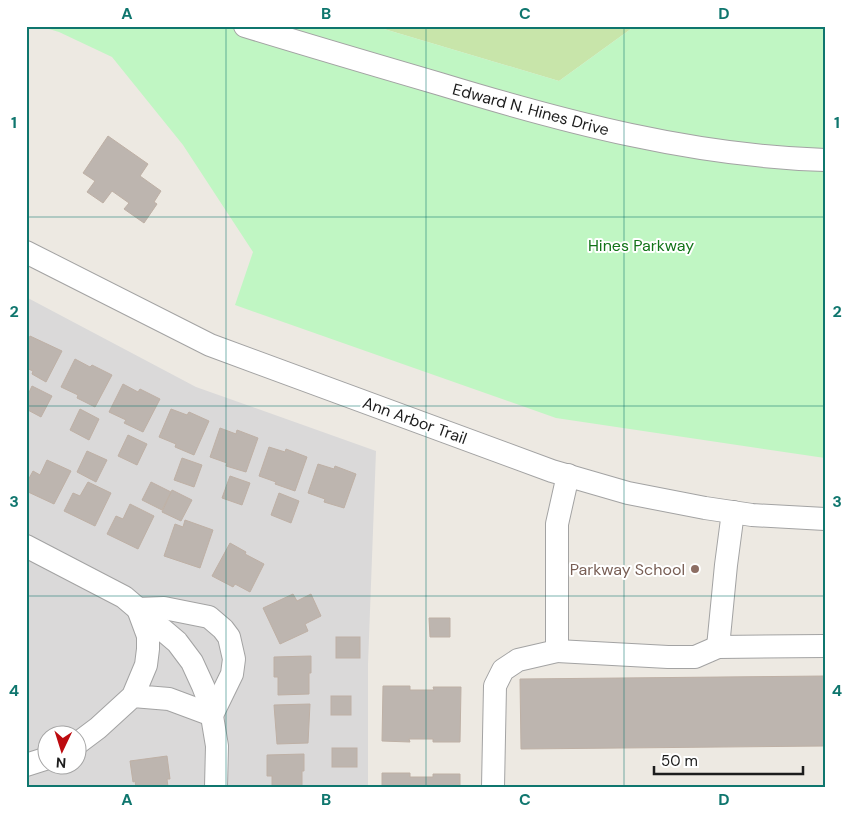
<svg xmlns="http://www.w3.org/2000/svg" width="851" height="813" viewBox="0 0 851 813" font-family="'DM Sans',sans-serif">
	<style>
		.residential { fill: #dad9d9; fill-rule: evenodd }
		.grass { fill: #c8e5aa }
		.park { fill: #c0f6c3 }
		.building { fill: #bdb5af; stroke: #beb0a5 }
		.lines { fill: none; stroke-linecap: round; stroke-linejoin: round }
		.minor-casing { stroke: #a3a3a3; stroke-width: 24 }
		.minor { stroke: #fff; stroke-width: 22 }
		.grid { fill: none; stroke: #0f766e; stroke-width: 1; stroke-opacity: 0.55 }
		.education-dot { fill: #8d6e63; stroke: #fff; stroke-width: 2 }
		.labels { text-anchor: middle; stroke-width: 4; stroke-linejoin: round; paint-order: stroke }
		.street-label { font-size: 16px; fill: #1c1c1c; stroke: #fff }
		.park-label { font-size: 16px; fill: #117317; stroke: #fff }
		.education-label { font-size: 16px; fill: #785e54; stroke: #fff; text-anchor: end }
		.neatline { fill: none; stroke: #0f766e; stroke-width: 2 }
		.grid-label { font-size: 16px; text-anchor: middle; font-weight: bold; fill: #0f766e }
	</style>
	<rect width="100%" height="100%" fill="#ede9e2"/>
	<!-- residential -->
	<path class="residential" d="M 26,297 L 196,387 L 376,451 L 368,664 L 368,787 L 26,787 ZM 48,736 L 78,736 L 78,766 L 48,766 Z"/>
	<!-- grass -->
	<path class="grass" d="M 374,26 L 635,26 L 559,81 Z"/>
	<!-- park -->
	<path class="park" d="M 39,26 L 374,26 L 559,81 L 635,26 L 825,26 L 825,458 L 556,418 L 235,305 L 253,252 L 183,145 L 112,57 L 59,32 Z"/>
	<!-- building -->
	<g class="building">
		<path d="M 108,136 L 148,164 L 140,176 L 161,191 L 154,202 L 157,204 L 144,223 L 124,209 L 129,203 L 112,191 L 103,203 L 87,192 L 95,181 L 83,173 Z"/>
		<path d="M 30,336 L 62,351 L 46,382 L 32,374 L 33,371 L 26,368 L 26,344 Z"/>
		<path d="M 75,359 L 90,367 L 92,365 L 112,375 L 95,407 L 77,398 L 78,395 L 61,387 Z"/>
		<path d="M 123,384 L 138,392 L 140,389 L 160,399 L 143,432 L 124,423 L 126,420 L 109,412 Z"/>
		<path d="M 32,386 L 52,396 L 41,417 L 26,409 L 26,399 Z"/>
		<path d="M 80,409 L 99,419 L 89,440 L 70,430 Z"/>
		<path d="M 171,409 L 187,415 L 189,412 L 209,421 L 194,455 L 175,447 L 176,444 L 159,437 Z"/>
		<path d="M 220,428 L 236,434 L 237,430 L 258,438 L 246,472 L 226,466 L 227,463 L 210,457 Z"/>
		<path d="M 128,435 L 147,444 L 137,465 L 118,456 Z"/>
		<path d="M 269,447 L 285,452 L 286,449 L 307,457 L 295,491 L 275,484 L 276,482 L 259,476 Z"/>
		<path d="M 87,451 L 107,460 L 96,482 L 77,472 Z"/>
		<path d="M 182,458 L 202,465 L 194,487 L 174,480 Z"/>
		<path d="M 47,460 L 71,471 L 54,504 L 26,491 L 26,484 L 33,471 L 40,475 Z"/>
		<path d="M 318,464 L 334,469 L 335,466 L 356,474 L 344,508 L 324,502 L 325,499 L 308,493 Z"/>
		<path d="M 230,476 L 250,483 L 242,505 L 222,498 Z"/>
		<path d="M 88,482 L 111,493 L 95,526 L 64,511 L 73,493 L 80,496 Z"/>
		<path d="M 151,482 L 171,492 L 162,510 L 142,500 Z"/>
		<path d="M 172,490 L 192,500 L 181,521 L 162,512 Z"/>
		<path d="M 279,493 L 299,501 L 291,523 L 271,515 Z"/>
		<path d="M 130,504 L 154,516 L 138,549 L 107,534 L 116,516 L 123,519 Z"/>
		<path d="M 185,520 L 213,530 L 200,568 L 164,556 L 175,524 L 183,527 Z"/>
		<path d="M 230,543 L 246,552 L 245,554 L 264,564 L 250,592 L 235,584 L 233,587 L 212,576 Z"/>
		<path d="M 293,594 L 297,601 L 311,594 L 321,616 L 305,624 L 308,631 L 280,644 L 263,608 Z"/>
		<path d="M 429,618 L 450,618 L 450,637 L 430,637 Z"/>
		<rect x="336" y="637" width="24" height="21"/>
		<path d="M 311,656 L 311,673 L 309,673 L 309,694 L 278,695 L 278,677 L 274,677 L 274,657 Z"/>
		<path d="M 825,676 L 825,746 L 521,749 L 520,679 Z"/>
		<path d="M 383,686 L 410,686 L 410,690 L 434,690 L 433,687 L 461,687 L 460,742 L 433,742 L 433,739 L 409,739 L 410,742 L 382,741 Z"/>
		<rect x="331" y="696" width="20" height="19"/>
		<path d="M 310,704 L 308,743 L 277,744 L 274,705 Z"/>
		<rect x="332" y="748" width="25" height="19"/>
		<path d="M 304,754 L 304,771 L 302,771 L 302,787 L 272,787 L 272,776 L 267,776 L 267,755 Z"/>
		<path d="M 167,756 L 170,779 L 167,779 L 168,787 L 136,787 L 135,781 L 133,782 L 130,761 Z"/>
		<path d="M 382,773 L 410,773 L 410,777 L 433,777 L 433,774 L 460,774 L 460,787 L 382,787 Z"/>
	</g>
	<g class="lines">
		<!-- minor casing -->
		<g class="minor-casing">
			<g id="minor">
				<path d="M 245,26 C 310,46 375,65 440,84 C 565,122 693,156 825,160"/>
				<path d="M 26,252 L 210,345 L 552,471 L 628,493 L 705,508 L 752,515 L 825,519"/>
				<path d="M 733,512 L 726,565 L 718,647 L 825,646"/>
				<path d="M 26,546 L 124,597 L 177,642 L 192,662 L 203,686 L 210,704 L 217,746 L 216,787"/>
				<path d="M 557,651 L 668,657 L 695,657 L 718,647"/>
				<path d="M 78,743 L 98,728 L 133,696 L 146,665 L 148,649 L 148,636 L 138,609 L 164,608 L 209,617 L 223,629 L 229,637 L 234,659 L 232,674 L 212,715 L 169,699 L 133,696"/>
				<path d="M 26,765 L 48,758"/>
				<path d="M 493,787 L 495,686 L 503,670 L 518,660 L 557,651 L 557,524 L 568,475"/>
			</g>
		</g>
		<!-- minor -->
		<use href="#minor" class="minor"/>
	</g>
	<!-- grid -->
	<path class="grid" d="M 226,26 L 226,787M 426,26 L 426,787M 624,26 L 624,787M 26,217 L 825,217M 26,406 L 825,406M 26,596 L 825,596"/>
	<!-- markers -->
	<circle class="education-dot" cx="695" cy="569" r="5"/>
	<g class="labels">
		<!-- street labels -->
		<g class="street-label">
			<text transform="translate(531 109) rotate(15)" y="6">Edward N. Hines Drive</text>
			<text transform="translate(415 420) rotate(20)" y="6">Ann Arbor Trail</text>
		</g>
		<!-- park labels -->
		<g class="park-label">
			<text x="641" y="251">Hines Parkway</text>
		</g>
		<!-- education labels -->
		<g class="education-label">
			<text x="685" y="575">Parkway School</text>
		</g>
	</g>
	<!-- border -->
	<rect width="851" height="813" fill="none" stroke="#ffffff" stroke-width="55"/>
	<!-- north arrow -->
	<g transform="translate(62 750) rotate(184)"><circle r="24" fill="#ffffff" stroke="#a4a4a4"/>
	<path d="M0-4L9 19L0 12L-9 19Z" fill="#bd0b0f"/>
	<text y="-8" font-size="14" font-weight="bold" text-anchor="middle" fill="#1c1c1c">N</text>
	</g>
	<!-- scale -->
	<path d="M654 766v8h149v-8" fill="none" stroke="#1c1c1c" stroke-width="2.5"/>
	<text x="661" y="766" font-size="15" fill="#1c1c1c" stroke="#ffffff" stroke-width="4" paint-order="stroke">50 m</text>
	<rect x="28" y="28" width="796" height="758" class="neatline"/>
	<g class="grid-label">
		<text x="127" y="19">A</text>
		<text x="326" y="19">B</text>
		<text x="525" y="19">C</text>
		<text x="724" y="19">D</text>
		<text x="14" y="128">1</text>
		<text x="837" y="128">1</text>
		<text x="14" y="317">2</text>
		<text x="837" y="317">2</text>
		<text x="14" y="507">3</text>
		<text x="837" y="507">3</text>
		<text x="14" y="696">4</text>
		<text x="837" y="696">4</text>
		<text x="127" y="805">A</text>
		<text x="326" y="805">B</text>
		<text x="525" y="805">C</text>
		<text x="724" y="805">D</text>
	</g>
</svg>
